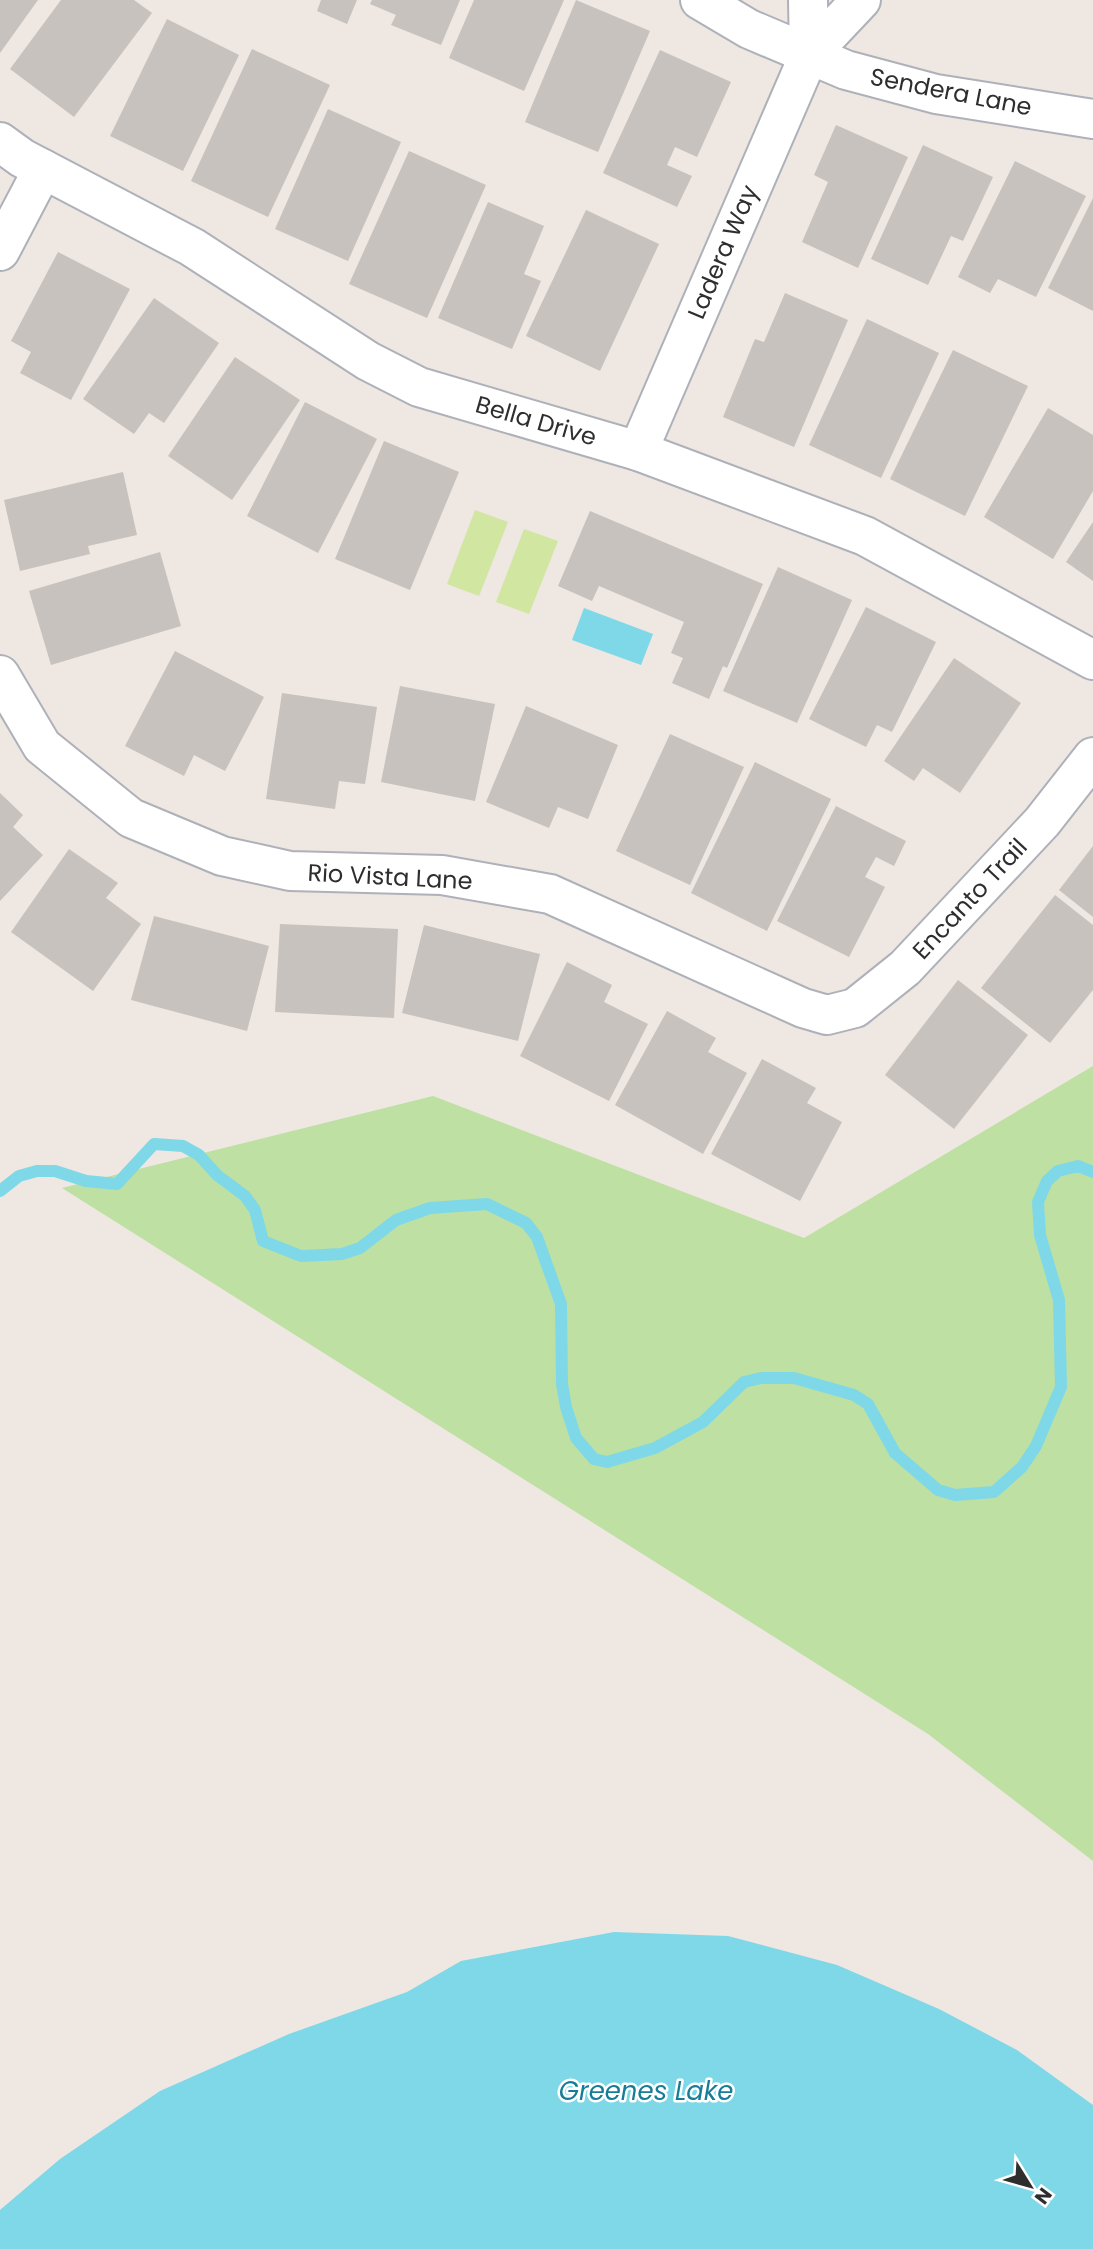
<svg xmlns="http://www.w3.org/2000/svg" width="1093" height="2249" viewBox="0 0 1093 2249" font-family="Poppins,sans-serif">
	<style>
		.green { fill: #bfe0a3 }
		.pitch { fill: #d1e6a0 }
		.water { fill: #7ed8e7 }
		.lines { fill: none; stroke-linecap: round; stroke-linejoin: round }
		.stream { stroke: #7ed8e7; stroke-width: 12 }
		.building { fill: #c7c2bd }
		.minor-casing { stroke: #aeb1b9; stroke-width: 42 }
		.minor { stroke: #fff; stroke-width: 38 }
		.labels { text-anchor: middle; stroke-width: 5; stroke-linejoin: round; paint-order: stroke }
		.street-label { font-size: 24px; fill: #2e2e2e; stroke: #fff }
		.water-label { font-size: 26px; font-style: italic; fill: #187c98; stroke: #fff }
	</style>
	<rect width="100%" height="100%" fill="#eee7e2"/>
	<!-- green -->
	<path class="green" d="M 1093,1066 L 1093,1861 L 928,1734 L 62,1188 L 433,1096 L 804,1238 Z"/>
	<!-- pitch -->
	<g class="pitch">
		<path d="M 475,510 L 508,522 L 479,596 L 447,584 Z"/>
		<path d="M 524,529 L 558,541 L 529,614 L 496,602 Z"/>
	</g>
	<!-- water -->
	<g class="water">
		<path d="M 584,608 L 653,634 L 641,665 L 572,640 Z"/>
		<path d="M 614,1932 L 728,1936 L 837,1965 L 939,2009 L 1017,2050 L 1093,2105 L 1093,2249 L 0,2249 L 0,2210 L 60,2159 L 160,2091 L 289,2034 L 407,1992 L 461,1961 Z"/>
	</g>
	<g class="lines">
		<!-- stream -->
		<path class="stream" d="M 0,1191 L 19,1176 L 37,1171 L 55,1171 L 86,1181 L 117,1184 L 154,1144 L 183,1146 L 199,1155 L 217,1175 L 245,1196 L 255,1210 L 263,1241 L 301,1256 L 342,1254 L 360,1248 L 396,1220 L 430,1208 L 487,1204 L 526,1223 L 537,1237 L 561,1304 L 562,1384 L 566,1407 L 576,1438 L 594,1459 L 607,1462 L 655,1448 L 703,1422 L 744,1382 L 761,1378 L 794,1378 L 854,1395 L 868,1404 L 895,1453 L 938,1490 L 955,1495 L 994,1492 L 1022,1467 L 1036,1446 L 1061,1387 L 1059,1300 L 1040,1235 L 1038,1202 L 1047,1181 L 1058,1171 L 1078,1166 L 1093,1172"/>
	</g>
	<!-- building -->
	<g class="building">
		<path d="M 0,0 L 38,0 L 0,53 Z"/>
		<path d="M 61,0 L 134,0 L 152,13 L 74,117 L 10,69 Z"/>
		<path d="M 321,0 L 357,0 L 347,24 L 317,11 Z"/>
		<path d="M 372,0 L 460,0 L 441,45 L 391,25 L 396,15 L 370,4 Z"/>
		<path d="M 474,0 L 564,0 L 524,91 L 449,58 Z"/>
		<path d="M 576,0 L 650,31 L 598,152 L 525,122 Z"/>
		<path d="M 167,19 L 239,55 L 183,171 L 110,136 Z"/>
		<path d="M 252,49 L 330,85 L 268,217 L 191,181 Z"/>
		<path d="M 660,50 L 731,82 L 697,157 L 675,147 L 667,165 L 692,176 L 677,207 L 603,173 Z"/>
		<path d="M 328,109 L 401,142 L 348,261 L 275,229 Z"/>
		<path d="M 836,125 L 908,157 L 858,268 L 802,242 L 828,182 L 814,175 Z"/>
		<path d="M 923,145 L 993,177 L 963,241 L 951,236 L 928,285 L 871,259 Z"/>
		<path d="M 409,151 L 486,185 L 427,318 L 349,284 Z"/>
		<path d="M 1015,161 L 1086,196 L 1036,297 L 998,279 L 990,293 L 958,277 Z"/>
		<path d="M 1093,198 L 1093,311 L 1048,288 Z"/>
		<path d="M 488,202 L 544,226 L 524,274 L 541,281 L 512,349 L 438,318 Z"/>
		<path d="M 586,210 L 659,244 L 600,371 L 526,336 Z"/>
		<path d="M 58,252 L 130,289 L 71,400 L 20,373 L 31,352 L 11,341 Z"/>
		<path d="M 785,293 L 848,320 L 794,447 L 723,417 L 755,339 L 764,342 Z"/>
		<path d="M 154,298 L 219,343 L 164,423 L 149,413 L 134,434 L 83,399 Z"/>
		<path d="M 867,319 L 939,353 L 881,478 L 809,445 Z"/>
		<path d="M 953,350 L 1028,386 L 965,516 L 890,479 Z"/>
		<path d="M 235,357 L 300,400 L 232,500 L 168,456 Z"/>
		<path d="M 305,402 L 377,439 L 318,553 L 247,516 Z"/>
		<path d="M 1048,408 L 1093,435 L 1093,491 L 1053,559 L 984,517 Z"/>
		<path d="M 384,441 L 459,472 L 410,590 L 335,559 Z"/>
		<path d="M 123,472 L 137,535 L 88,546 L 90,554 L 20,571 L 4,500 Z"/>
		<path d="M 590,511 L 763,584 L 727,668 L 723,666 L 709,699 L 672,683 L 683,658 L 671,653 L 684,622 L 599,586 L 592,601 L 558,586 Z"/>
		<path d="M 1093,522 L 1093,581 L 1066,562 Z"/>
		<path d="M 160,552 L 181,626 L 51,665 L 29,591 Z"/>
		<path d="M 778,567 L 852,600 L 797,723 L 723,691 Z"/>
		<path d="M 866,607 L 936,642 L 892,732 L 877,725 L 866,747 L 809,719 Z"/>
		<path d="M 175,651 L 264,697 L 225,771 L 194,755 L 184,776 L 125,746 Z"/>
		<path d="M 954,658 L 1021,703 L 960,793 L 923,768 L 914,781 L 884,761 Z"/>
		<path d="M 400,686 L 495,704 L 475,801 L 381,782 Z"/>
		<path d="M 282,693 L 377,707 L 365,784 L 339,781 L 335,809 L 266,799 Z"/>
		<path d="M 526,706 L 618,745 L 588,819 L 558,807 L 549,828 L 486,802 Z"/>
		<path d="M 670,734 L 744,767 L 690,885 L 616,851 Z"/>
		<path d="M 755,762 L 831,799 L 767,931 L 691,893 Z"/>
		<path d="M 0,793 L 23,815 L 13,827 L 43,855 L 0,901 Z"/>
		<path d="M 836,806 L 906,841 L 894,866 L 876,857 L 865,877 L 885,887 L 849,957 L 777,921 Z"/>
		<path d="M 1093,846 L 1093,917 L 1059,890 Z"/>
		<path d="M 69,849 L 118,883 L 106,898 L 141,924 L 93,991 L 11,932 Z"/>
		<path d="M 1055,895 L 1093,925 L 1093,990 L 1050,1043 L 981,988 Z"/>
		<path d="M 154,916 L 269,946 L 247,1031 L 131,1000 Z"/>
		<path d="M 280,924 L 398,929 L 394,1018 L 275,1012 Z"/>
		<path d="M 424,925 L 540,954 L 518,1041 L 402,1013 Z"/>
		<path d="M 567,962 L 612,985 L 604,1002 L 648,1024 L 609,1101 L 520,1056 Z"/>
		<path d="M 958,980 L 1028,1035 L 954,1129 L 885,1075 Z"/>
		<path d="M 667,1011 L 716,1038 L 708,1052 L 747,1073 L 703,1154 L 615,1105 Z"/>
		<path d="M 762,1059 L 816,1088 L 807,1103 L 842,1122 L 800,1201 L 711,1154 Z"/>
	</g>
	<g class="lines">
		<!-- minor casing -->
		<g class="minor-casing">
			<g id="minor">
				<path d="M 700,0 L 749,29 L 846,70 L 936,94 L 1093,119"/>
				<path d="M 808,0 L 809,55 L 861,0"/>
				<path d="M 0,142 L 22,158 L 192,247 L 368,361 L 419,387 L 638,451 L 865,536 L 1093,660"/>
				<path d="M 0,251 L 43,169"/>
				<path d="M 638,451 L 809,55"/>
				<path d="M 0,675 L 42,746 L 131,818 L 222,856 L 290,871 L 442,875 L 550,894 L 803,1008 L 827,1015 L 855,1008 L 905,968 L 1042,822 L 1093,757"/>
			</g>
		</g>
		<!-- minor -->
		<use href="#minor" class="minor"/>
	</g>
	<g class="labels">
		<!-- street labels -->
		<g class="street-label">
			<text transform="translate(951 92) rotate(11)" y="8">Sendera Lane</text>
			<text transform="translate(723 252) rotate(-67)" y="8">Ladera Way</text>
			<text transform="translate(536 421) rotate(16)" y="8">Bella Drive</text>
			<text transform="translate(390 877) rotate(3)" y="8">Rio Vista Lane</text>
			<text transform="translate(970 899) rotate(-47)" y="8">Encanto Trail</text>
		</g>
		<!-- water labels -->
		<g class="water-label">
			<text x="646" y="2100">Greenes Lake</text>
		</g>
	</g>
	<!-- north arrow -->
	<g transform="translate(1030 2186) rotate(127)" stroke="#ffffff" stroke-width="5" paint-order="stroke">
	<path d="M0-5L12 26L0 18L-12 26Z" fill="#2e2e2e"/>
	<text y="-10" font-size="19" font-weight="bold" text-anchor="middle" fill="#2e2e2e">N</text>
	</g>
</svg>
